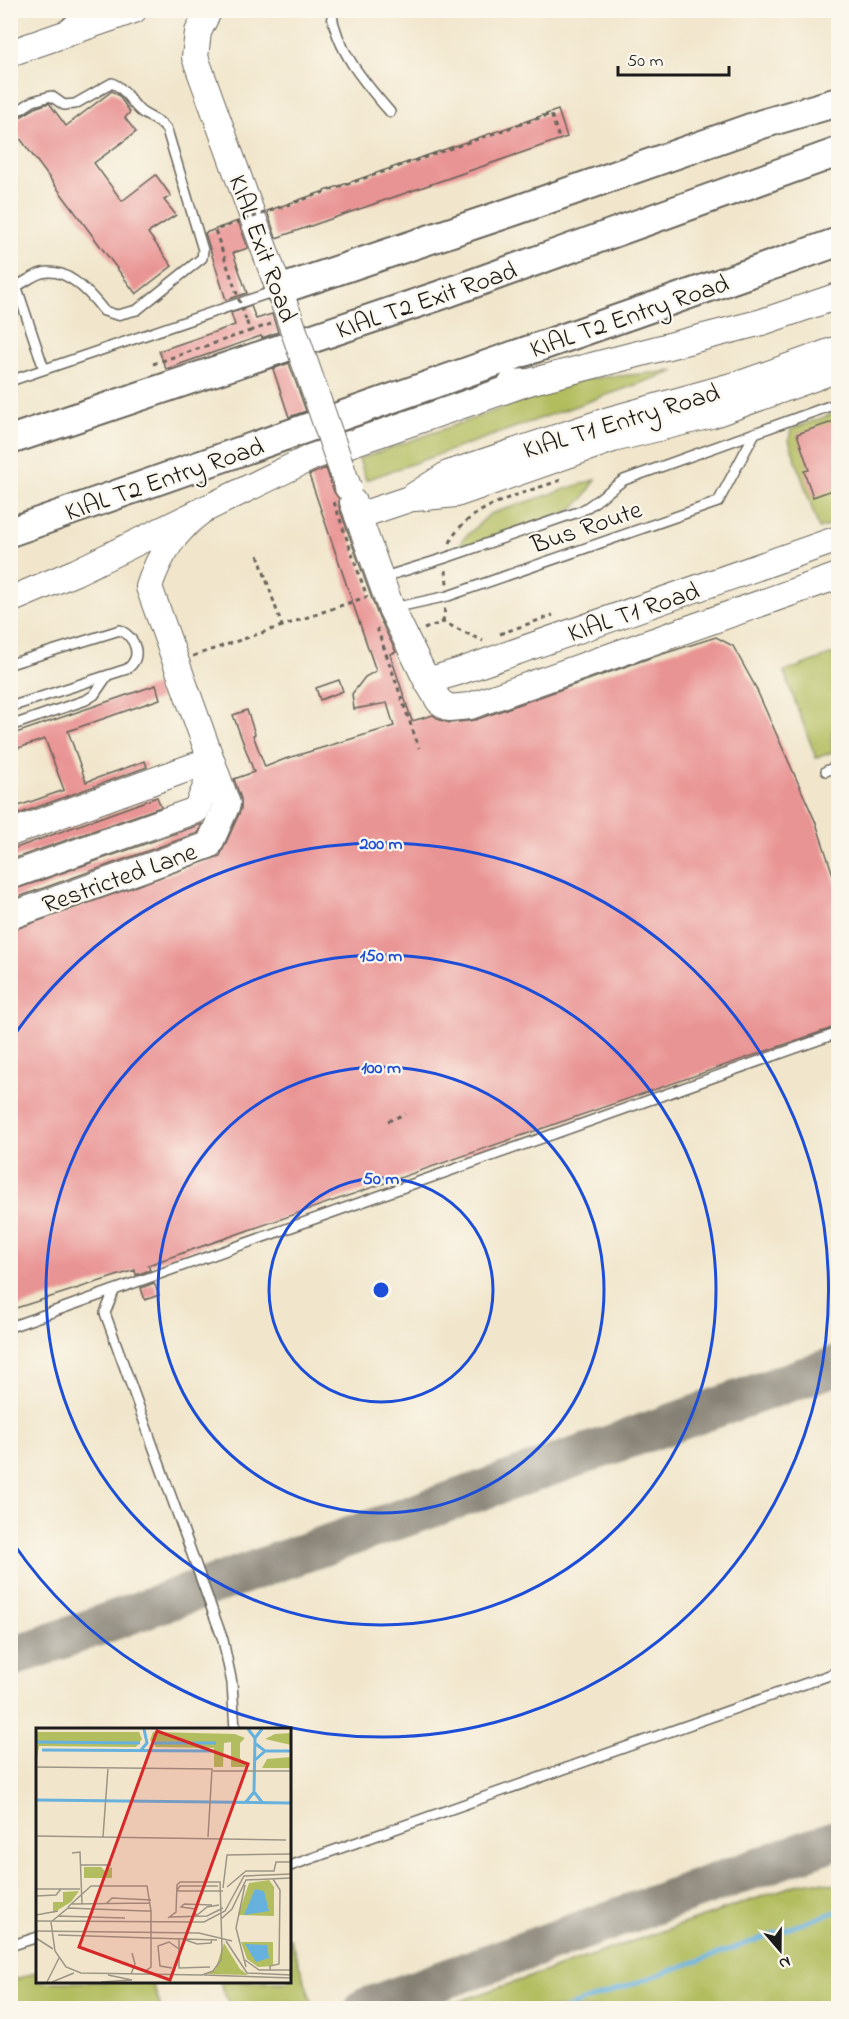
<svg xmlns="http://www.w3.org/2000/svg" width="849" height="2019" viewBox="0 0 849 2019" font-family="'Indie Flower',sans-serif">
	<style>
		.green { fill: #b2bd5f; stroke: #676c3e; stroke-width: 1.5 }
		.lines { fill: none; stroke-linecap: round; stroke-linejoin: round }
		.stream { stroke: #67b1df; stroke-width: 4.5 }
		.taxiway { stroke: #868174; stroke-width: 40 }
		.building { fill: #e99494 }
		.service-casing { stroke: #67635a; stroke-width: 12 }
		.secondary-casing { stroke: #67635a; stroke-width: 28 }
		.primary-casing { stroke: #67635a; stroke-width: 32 }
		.path { stroke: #67635a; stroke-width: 3; stroke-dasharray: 4.5 4.5; stroke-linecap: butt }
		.service { stroke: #fff; stroke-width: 9 }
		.secondary { stroke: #fff; stroke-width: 26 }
		.primary { stroke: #fff; stroke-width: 28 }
		.secondary-bridge-casing { stroke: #67635a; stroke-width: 28; stroke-linecap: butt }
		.path-bridge { stroke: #67635a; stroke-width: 3; stroke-dasharray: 4.5 4.5; stroke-linecap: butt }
		.secondary-bridge { stroke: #fff; stroke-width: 26 }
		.ring { fill: none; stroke: #1d4ed8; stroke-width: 3 }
		.labels { text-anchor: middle; stroke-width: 4.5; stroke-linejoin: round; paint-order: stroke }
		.street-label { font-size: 26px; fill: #1c1c1c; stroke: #fbf7ec }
		.inset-river { fill: none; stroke: #67b1df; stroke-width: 3 }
		.inset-road { fill: none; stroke: #9c9586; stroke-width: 1.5 }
		.view { fill: #d62828; fill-opacity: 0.15; stroke: #d62828; stroke-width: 3 }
		.inset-edge { fill: none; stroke: #1c1c1c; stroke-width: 3 }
		.centre { fill: #1d4ed8; stroke: #fbf7ec; stroke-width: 3 }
		.ring-label { font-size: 18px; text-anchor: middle; font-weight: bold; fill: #1d4ed8; stroke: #fbf7ec; stroke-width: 4.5; stroke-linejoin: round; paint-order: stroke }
	</style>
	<rect width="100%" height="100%" fill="#fbf7ec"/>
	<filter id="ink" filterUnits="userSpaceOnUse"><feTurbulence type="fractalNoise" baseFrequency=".0167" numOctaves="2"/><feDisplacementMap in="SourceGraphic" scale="12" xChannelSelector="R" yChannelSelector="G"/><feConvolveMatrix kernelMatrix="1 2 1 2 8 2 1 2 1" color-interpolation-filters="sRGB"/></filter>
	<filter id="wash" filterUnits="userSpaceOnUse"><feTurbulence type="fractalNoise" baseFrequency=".008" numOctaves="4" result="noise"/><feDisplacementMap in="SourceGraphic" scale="24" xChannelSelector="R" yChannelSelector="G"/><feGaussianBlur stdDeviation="1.35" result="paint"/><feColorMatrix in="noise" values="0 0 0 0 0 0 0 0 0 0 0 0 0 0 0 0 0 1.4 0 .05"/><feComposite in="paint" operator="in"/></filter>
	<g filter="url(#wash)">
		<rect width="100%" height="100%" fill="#f1e6cc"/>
		<!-- green -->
		<g class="green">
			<path d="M 675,371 L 366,480 L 359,459 L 585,379 Z"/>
			<path d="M 838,412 L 838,522 L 819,529 L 789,440 L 791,429 Z"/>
			<path d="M 596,479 L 584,498 L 568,512 L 459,549 L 462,540 L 490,514 Z"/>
			<path d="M 838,652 C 839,667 842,702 838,715 C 835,732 828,731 833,752 L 816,758 L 784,672 Z"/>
			<path d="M 810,1882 L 823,1882 L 838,1886 L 838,2008 L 440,2008 L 798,1884 Z"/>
			<path d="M 290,1938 L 314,2008 L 230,2008 L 220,1982 L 290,1982 Z"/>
			<path d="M 37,1972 L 38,1982 L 152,1982 L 161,2008 L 14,2008 L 11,2004 L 11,1981 Z"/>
		</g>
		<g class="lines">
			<!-- stream -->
			<path class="stream" d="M 565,2008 L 838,1911"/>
			<!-- taxiway -->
			<g class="taxiway">
				<path d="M 10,1658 L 150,1607 L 838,1365"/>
				<path d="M 365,2008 L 838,1839"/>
			</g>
		</g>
		<g id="blocks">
			<!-- building -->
			<g class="building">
				<path d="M 112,91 L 119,96 L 130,112 L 125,118 L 136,132 L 94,163 L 122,201 L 156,175 L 171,196 L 164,200 L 176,215 L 148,233 L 172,266 L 136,294 L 10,125 L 10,123 L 37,107 L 49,103 L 66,126 Z"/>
				<path d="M 558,110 L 567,137 L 276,238 L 267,211 Z"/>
				<path d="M 238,221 L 248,248 L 233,253 L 247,293 L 226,300 L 205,233 Z"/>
				<path d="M 251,306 L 256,319 L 272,314 L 278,332 L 262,338 L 261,336 L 166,369 L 159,351 L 235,325 L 231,313 Z"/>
				<path d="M 289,363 L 306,411 L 289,417 L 273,369 Z"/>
				<path d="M 838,420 L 838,488 L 813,497 L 804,471 L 809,470 L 797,434 Z"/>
				<path d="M 326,468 L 334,492 L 339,499 L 339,507 L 377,613 L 396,652 L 390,654 L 412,721 L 433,715 L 440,720 L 450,723 L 475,720 L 647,659 L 716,637 L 733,646 L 755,686 L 816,823 L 838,890 L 838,1026 L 148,1265 L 150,1270 L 136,1275 L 135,1270 L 10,1310 L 10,931 L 220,856 L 241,809 L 241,799 L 234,779 L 254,772 L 233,715 L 247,710 L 255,734 L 253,735 L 265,767 L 285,759 L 394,726 L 387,703 L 354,709 L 352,694 L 365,677 L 376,671 L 309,475 Z"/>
				<path d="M 339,680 L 343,691 L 320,700 L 316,688 Z"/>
				<path d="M 156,685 L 160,699 L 68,731 L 86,782 L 145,761 L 147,767 L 10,817 L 10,809 L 64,790 L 45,739 L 10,751 L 10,735 Z"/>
				<path d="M 157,797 L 161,807 L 10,860 L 10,850 Z"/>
				<path d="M 202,824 L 198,833 L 10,900 L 10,891 Z"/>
				<path d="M 154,1283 L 159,1295 L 145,1300 L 141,1288 Z"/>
			</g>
		</g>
	</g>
	<g filter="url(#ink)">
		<use href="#blocks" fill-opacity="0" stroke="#67635a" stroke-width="1.5"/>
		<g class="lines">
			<!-- service casing -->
			<g class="service-casing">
				<g id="service">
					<path d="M 331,10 C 336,50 365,83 390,112"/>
					<path d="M 65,25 L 81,10"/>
					<path d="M 10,267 L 44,369"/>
					<path d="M 17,286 C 25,282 34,275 42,273 C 67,266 91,294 104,311 L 117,315 L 137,310 L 202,258 L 203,250 L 167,130 C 158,119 154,120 143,113 C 131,105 127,89 112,83 L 75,104 L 64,105 L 51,96 L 33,101 L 21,109"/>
					<path d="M 10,381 L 275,291"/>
					<path d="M 381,578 L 445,558 L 581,511 C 597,502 609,490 624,480 L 838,403"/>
					<path d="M 393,608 L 448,596 L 718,502 L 755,433"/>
					<path d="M 10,664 L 120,630 C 136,638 143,657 127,669 L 10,707"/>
					<path d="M 10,726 L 86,700 L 94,695 L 107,676"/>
					<path d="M 826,771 L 838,766"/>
					<path d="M 114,1291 L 105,1313 L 223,1640 L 232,1683 L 235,1730"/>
					<path d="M 10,1327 L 838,1033"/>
					<path d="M 290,1866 L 838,1672"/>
					<path d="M 10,1946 L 38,1937"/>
				</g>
			</g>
			<!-- secondary casing -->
			<g class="secondary-casing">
				<g id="secondary">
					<path d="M 209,10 L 198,32 L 195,57 L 286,309"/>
					<path d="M 10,53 L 134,10"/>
					<path d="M 512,383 L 529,382 L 762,322 L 838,296"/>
					<path d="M 415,498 L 456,494 L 613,439 L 711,415 L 838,369"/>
					<path d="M 353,502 L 358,516 L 409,499 L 448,474 L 609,420 L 746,382 L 838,349"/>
					<path d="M 358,516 L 391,608 L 427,681 L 439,701 L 449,708 L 470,706 L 838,576"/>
					<path d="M 10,600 L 76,572 L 312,457 L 529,382"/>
					<path d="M 427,681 L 458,672 L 838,539"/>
					<path d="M 10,833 L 211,760"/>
					<path d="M 10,876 L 196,810 L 206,787 L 211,760"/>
					<path d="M 10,916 L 209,845 L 227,804 L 149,587 C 159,554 176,530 204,509"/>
				</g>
			</g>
			<!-- primary casing -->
			<g class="primary-casing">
				<g id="primary">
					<path d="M 279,290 L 517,210 L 762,124 L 838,102"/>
					<path d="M 10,440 L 441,295 L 838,152"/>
					<path d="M 10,532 L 838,242"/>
				</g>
			</g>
			<!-- path -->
			<g class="path">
				<path d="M 518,125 L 551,114 L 560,141"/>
				<path d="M 153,364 L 250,331 L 246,320"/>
				<path d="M 450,543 C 465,505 529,492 564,479"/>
				<path d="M 258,555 L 282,626 L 366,597"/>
				<path d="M 446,570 L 447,584"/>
				<path d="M 443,622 L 445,608"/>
				<path d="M 377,628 L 419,748"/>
				<path d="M 424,629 L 443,622 L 483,641"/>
				<path d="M 500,634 L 553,615"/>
				<path d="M 193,656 L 282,626"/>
				<path d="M 388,1121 L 405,1114"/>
			</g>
			<!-- service -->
			<use href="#service" class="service"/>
			<!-- secondary -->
			<use href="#secondary" class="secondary"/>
			<!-- primary -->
			<use href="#primary" class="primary"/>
			<!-- secondary-bridge casing -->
			<g class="secondary-bridge-casing">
				<path id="secondary-bridge" d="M 287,311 L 348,487"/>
			</g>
			<!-- path-bridge -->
			<g class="path-bridge">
				<path d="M 246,320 L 215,230 L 518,125"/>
				<path d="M 250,331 L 271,324"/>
				<path d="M 334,502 L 367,597"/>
			</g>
			<!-- secondary-bridge -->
			<use href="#secondary-bridge" class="secondary-bridge"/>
		</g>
	</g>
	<!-- distance rings -->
	<g class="ring">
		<circle cx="381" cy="1290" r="112"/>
		<circle cx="381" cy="1290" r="223"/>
		<circle cx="381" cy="1290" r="335"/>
		<path d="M13 1037A447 447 0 1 1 13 1543"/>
	</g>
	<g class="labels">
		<!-- street labels -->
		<g class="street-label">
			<text transform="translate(264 248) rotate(70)" y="9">KIAL Exit Road</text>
			<text transform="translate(426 299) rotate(-19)" y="9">KIAL T2 Exit Road</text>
			<text transform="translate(629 315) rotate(-19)" y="9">KIAL T2 Entry Road</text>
			<text transform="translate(621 420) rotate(-17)" y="9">KIAL T1 Entry Road</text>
			<text transform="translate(164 478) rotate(-19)" y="9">KIAL T2 Entry Road</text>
			<text transform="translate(586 526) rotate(-19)" y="9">Bus Route</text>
			<text transform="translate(633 611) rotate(-19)" y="9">KIAL T1 Road</text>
			<text transform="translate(119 877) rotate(-20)" y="9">Restricted Lane</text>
		</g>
	</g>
	<!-- overview -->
	<g transform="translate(36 1728)">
		<rect width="255" height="255" fill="#f1e6cc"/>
		<path d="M 0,4 L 103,4 L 106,11 L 100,19 L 3,18 L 0,37 ZM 117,4 L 199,6 L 209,10 L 204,15 L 204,30 L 211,39 L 195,39 L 195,14 L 188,15 L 187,39 L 178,39 L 178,20 L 120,19 L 114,12 ZM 255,5 L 255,17 L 229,11 L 239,6 ZM 255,29 L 255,40 L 226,40 L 231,31 ZM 48,139 L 65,139 L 69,143 L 76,139 L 76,150 L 48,150 ZM 233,152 L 238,159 L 238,188 L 202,187 L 213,155 ZM 43,163 L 35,174 L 17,185 L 17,174 L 27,174 L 27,164 ZM 205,214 L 237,214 L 237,238 L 222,239 L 211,231 ZM 188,215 L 204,241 L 212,247 L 171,246 L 179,242 Z" fill="#b2bd5f"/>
		<path d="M 219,161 L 228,163 L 233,183 L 208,187 ZM 209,216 L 231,217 L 233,230 L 220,234 Z" fill="#67b1df"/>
		<path class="inset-river" d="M 212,1 L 219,10 L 226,1M 0,14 L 104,15M 116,15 L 180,15M 6,22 L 178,23M 105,22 L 111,15 L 108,1M 229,23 L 255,23M 219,32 L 229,23 L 220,16M 218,64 L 219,10M 0,72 L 255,75M 210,74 L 218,64 L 226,74"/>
		<path class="inset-road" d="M 0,39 L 176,41 L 172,109M 177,43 L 255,43M 0,108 L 250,112M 67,109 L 72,40M 36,125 L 44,124 L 46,176M 44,137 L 75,137M 209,157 L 200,200 L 210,239M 191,159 L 210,143 L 238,143 L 240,134 L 255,134M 187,160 L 191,127 L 255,126M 0,161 L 44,161M 141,162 L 144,158 L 182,158M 141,163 L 187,163M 0,168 L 20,167 L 25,161M 36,176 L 114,175M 70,176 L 76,170 L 115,172M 148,176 L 176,177M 148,176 L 145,179 L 159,181 L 160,188M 32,179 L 55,158 L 111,158 L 115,183M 106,183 L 115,183 L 115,239 L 108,244M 109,183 L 32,180 L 15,194 L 19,223 L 30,239 L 45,245 L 166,247 L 177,243 L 185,232 L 186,220 L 184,154 L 144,154 L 141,157 L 140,184 L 132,190M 0,187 L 22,183M 22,188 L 89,190M 160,188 L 171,179 L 183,177M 134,189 L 171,188 L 187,180M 185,191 L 196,181 L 210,152 L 255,150M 0,193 L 168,194 L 189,183 L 208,148 L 255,146M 0,203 L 163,205 L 196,213M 22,207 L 115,210M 0,210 L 17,221M 115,210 L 181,212M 143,211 L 143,240 L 174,239M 147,211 L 161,216 L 175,215 L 176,211M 190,213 L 211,245 L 255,247M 209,232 L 223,242 L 255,242M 136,240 L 124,238 L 122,218 L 133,214 L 143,221M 234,242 L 234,238 L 243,236 L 244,162 L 237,151M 95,246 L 99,236 L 96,225M 168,247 L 255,250M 11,254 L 23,230M 16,254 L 38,245M 65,254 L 96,252 L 72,247"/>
		<path class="view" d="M 121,3 L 212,36 L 134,252 L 43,219 Z"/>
		<rect width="255" height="255" class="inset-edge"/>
	</g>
	<circle cx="381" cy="1290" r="9" class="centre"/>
	<g class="ring-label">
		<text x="381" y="849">200 m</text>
		<text x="381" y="961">150 m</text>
		<text x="381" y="1073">100 m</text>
		<text x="381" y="1184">50 m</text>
	</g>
	<!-- margin -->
	<rect width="849" height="2019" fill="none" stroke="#fbf7ec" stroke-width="36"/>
	<!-- north arrow -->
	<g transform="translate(780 1950) rotate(160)" stroke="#fbf7ec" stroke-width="4.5" paint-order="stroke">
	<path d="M0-4.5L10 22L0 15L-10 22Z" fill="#1c1c1c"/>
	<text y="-9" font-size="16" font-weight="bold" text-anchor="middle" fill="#1c1c1c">N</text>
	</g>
	<!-- scale -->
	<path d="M618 66v9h111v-9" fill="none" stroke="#1c1c1c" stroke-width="3"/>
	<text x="627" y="66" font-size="18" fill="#1c1c1c" stroke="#fbf7ec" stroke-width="4.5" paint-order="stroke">50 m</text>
</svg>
